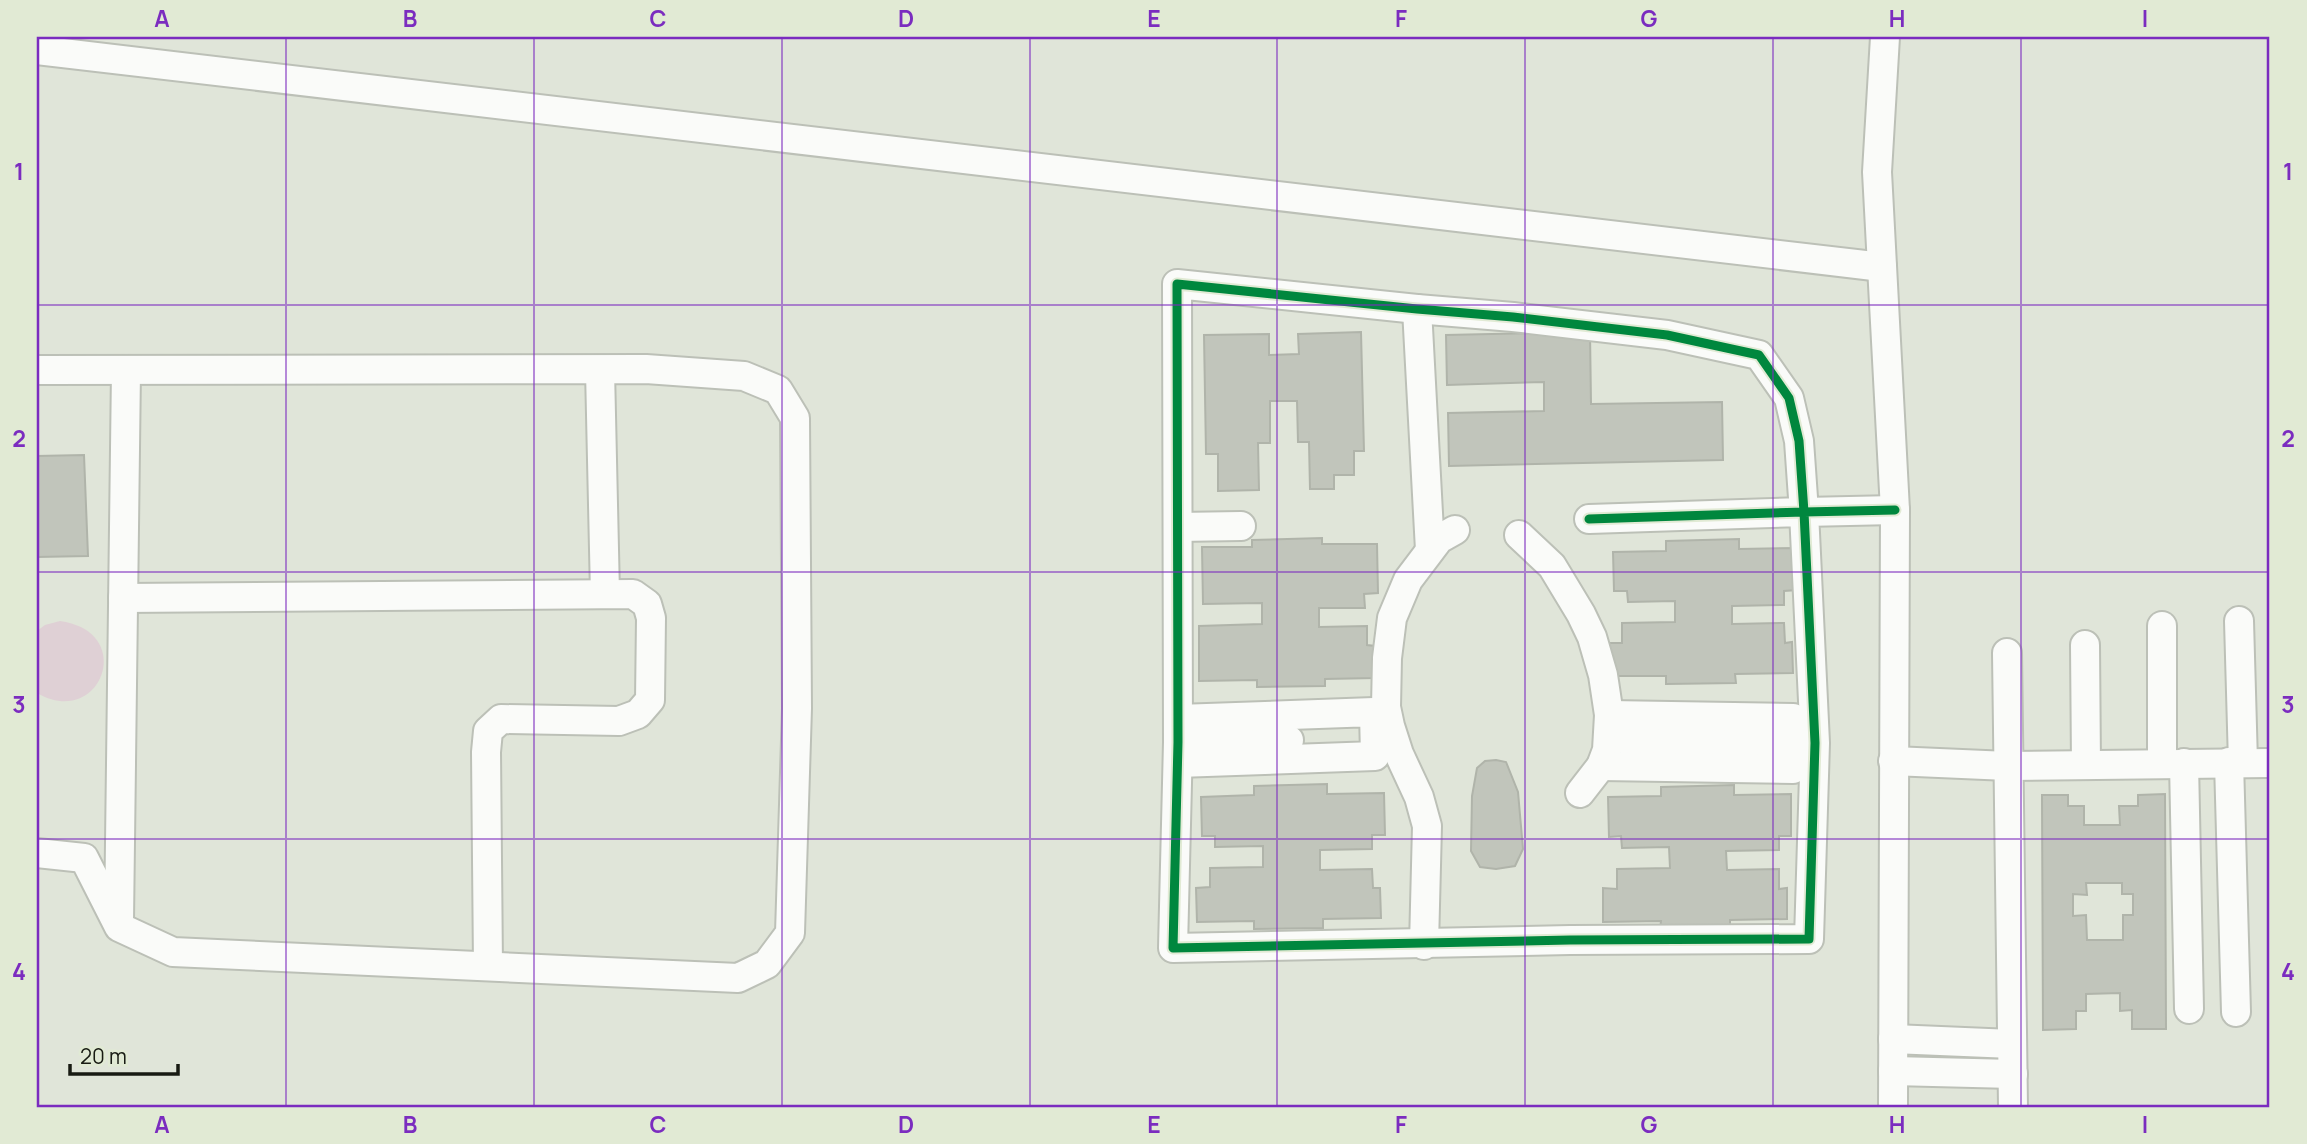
<svg xmlns="http://www.w3.org/2000/svg" width="2307" height="1144" viewBox="0 0 2307 1144" font-family="Manrope,sans-serif">
	<style>
		.green { fill: #dfd0d5 }
		.building { fill: #c1c5bb; stroke: #b0b4aa; stroke-width: 2; fill-rule: evenodd }
		.lines { fill: none; stroke-linecap: round; stroke-linejoin: round }
		.minor-casing { stroke: #bcc0b7; stroke-width: 32 }
		.minor { stroke: #fafbf9; stroke-width: 28 }
		.cycleway-casing { stroke: #e1ead4; stroke-width: 13 }
		.cycleway { stroke: #00873e; stroke-width: 9 }
		.grid { fill: none; stroke: #7b2cbf; stroke-width: 2; stroke-opacity: 0.55 }
		.neatline { fill: none; stroke: #7b2cbf; stroke-width: 2.5 }
		.grid-label { font-size: 23px; text-anchor: middle; font-weight: bold; fill: #7b2cbf }
	</style>
	<rect width="100%" height="100%" fill="#e0e5d9"/>
	<!-- green -->
	<path class="green" d="M 60,621 C 138,632 100,730 37,693 L 37,631 L 45,625 Z"/>
	<!-- building -->
	<g class="building">
		<path d="M 1361,332 L 1364,451 L 1354,451 L 1354,475 L 1334,475 L 1334,489 L 1310,489 L 1309,442 L 1298,442 L 1297,401 L 1270,401 L 1270,443 L 1258,443 L 1259,490 L 1218,491 L 1218,454 L 1206,454 L 1204,335 L 1269,334 L 1269,355 L 1299,354 L 1298,334 Z"/>
		<path d="M 1590,332 L 1591,404 L 1722,402 L 1723,460 L 1449,466 L 1448,413 L 1544,411 L 1544,382 L 1447,385 L 1446,335 Z"/>
		<path d="M 84,455 L 88,556 L 37,557 L 37,456 Z"/>
		<path d="M 1322,538 L 1322,544 L 1377,544 L 1378,593 L 1364,594 L 1365,608 L 1319,608 L 1319,627 L 1367,626 L 1367,645 L 1375,646 L 1375,678 L 1325,679 L 1325,686 L 1257,687 L 1257,680 L 1199,681 L 1199,626 L 1262,624 L 1262,603 L 1203,604 L 1202,547 L 1252,547 L 1252,540 Z"/>
		<path d="M 1739,539 L 1739,549 L 1796,548 L 1797,590 L 1784,591 L 1784,605 L 1732,606 L 1732,624 L 1784,623 L 1785,643 L 1792,642 L 1793,673 L 1735,674 L 1736,683 L 1666,684 L 1666,676 L 1609,676 L 1608,643 L 1622,643 L 1622,623 L 1675,622 L 1675,601 L 1628,602 L 1627,591 L 1614,591 L 1613,552 L 1666,551 L 1666,541 Z"/>
		<path d="M 1496,760 L 1506,762 L 1518,792 L 1523,849 L 1515,866 L 1496,869 L 1480,867 L 1471,851 L 1472,796 L 1477,768 L 1485,761 Z"/>
		<path d="M 1327,784 L 1327,794 L 1384,793 L 1385,835 L 1372,835 L 1372,849 L 1320,850 L 1320,870 L 1372,869 L 1373,888 L 1380,888 L 1381,918 L 1323,919 L 1323,928 L 1254,929 L 1254,921 L 1197,922 L 1196,888 L 1210,887 L 1210,868 L 1263,867 L 1263,846 L 1215,847 L 1215,836 L 1202,836 L 1201,797 L 1254,795 L 1254,786 Z"/>
		<path d="M 1734,785 L 1734,795 L 1791,794 L 1791,836 L 1779,836 L 1779,850 L 1726,851 L 1727,870 L 1779,869 L 1779,889 L 1787,888 L 1787,919 L 1730,920 L 1730,929 L 1660,930 L 1661,921 L 1603,922 L 1603,888 L 1617,889 L 1617,869 L 1670,868 L 1669,847 L 1622,848 L 1621,836 L 1609,837 L 1608,797 L 1661,796 L 1661,787 Z"/>
		<path d="M 2165,794 L 2166,1029 L 2132,1029 L 2132,1010 L 2120,1011 L 2120,993 L 2086,994 L 2086,1011 L 2076,1011 L 2076,1029 L 2043,1030 L 2042,795 L 2068,795 L 2068,806 L 2084,806 L 2084,825 L 2120,825 L 2119,806 L 2138,806 L 2138,795 ZM 2086,883 L 2122,883 L 2122,894 L 2133,894 L 2133,915 L 2123,915 L 2123,940 L 2087,940 L 2086,915 L 2073,916 L 2073,894 L 2087,895 Z"/>
	</g>
	<g class="lines">
		<!-- minor casing -->
		<g class="minor-casing">
			<g id="minor">
				<path d="M 1885,37 L 1877,172 L 1895,510 L 1893,1107"/>
				<path d="M 37,50 L 1882,267"/>
				<path d="M 1417,309 L 1430,550"/>
				<path d="M 37,370 L 646,369 L 744,376 L 778,390 L 795,418 L 797,708 L 790,933 L 767,964 L 738,978 L 173,952 L 119,927 L 84,858 L 37,853"/>
				<path d="M 600,370 L 605,594"/>
				<path d="M 1589,519 L 1804,512 L 1815,743 L 1809,939 L 1570,940 L 1173,948 L 1178,742 L 1177,284 L 1417,309 L 1513,317 L 1667,335 L 1759,355 L 1789,398 L 1799,441 L 1804,512 L 1895,510"/>
				<path d="M 1178,527 L 1241,526"/>
				<path d="M 1519,535 L 1552,566 L 1581,614 L 1592,637 L 1603,675 L 1609,715 L 1607,750 L 1601,766 L 1580,793"/>
				<path d="M 123,598 L 633,594 L 647,604 L 651,618 L 650,700 L 638,714 L 619,721 L 501,719 L 488,731 L 486,752 L 488,966"/>
				<path d="M 2239,621 L 2243,763"/>
				<path d="M 2085,645 L 2086,765"/>
				<path d="M 2007,653 L 2013,1107"/>
				<path d="M 1628,741 L 1810,743"/>
				<path d="M 1178,742 L 1289,740"/>
				<path d="M 1893,761 L 2008,766 L 2270,763"/>
				<path d="M 2229,762 L 2236,1012"/>
				<path d="M 1178,763 L 1375,756 L 1374,712 L 1178,719"/>
				<path d="M 2162,763 L 2162,626"/>
				<path d="M 2184,763 L 2189,1009"/>
				<path d="M 1601,766 L 1793,769 L 1793,718 L 1609,715"/>
				<path d="M 119,921 L 126,370"/>
				<path d="M 1424,945 L 1427,826 L 1419,797 L 1399,754 L 1390,726 L 1386,707 L 1387,658 L 1392,618 L 1408,580 L 1439,539 L 1455,530"/>
				<path d="M 1893,1039 L 2012,1044"/>
				<path d="M 1893,1071 L 2013,1074"/>
			</g>
		</g>
		<!-- minor -->
		<use href="#minor" class="minor"/>
		<!-- cycleway casing -->
		<g class="cycleway-casing">
			<path id="cycleway" d="M 1589,519 L 1804,512 L 1815,743 L 1809,939 L 1570,940 L 1173,948 L 1178,742 L 1177,284 L 1417,309 L 1513,317 L 1667,335 L 1759,355 L 1789,398 L 1799,441 L 1804,512 L 1895,510"/>
		</g>
		<!-- cycleway -->
		<use href="#cycleway" class="cycleway"/>
	</g>
	<!-- grid -->
	<path class="grid" d="M 286,37 L 286,1107M 534,37 L 534,1107M 782,37 L 782,1107M 1030,37 L 1030,1107M 1277,37 L 1277,1107M 1525,37 L 1525,1107M 1773,37 L 1773,1107M 2021,37 L 2021,1107M 37,305 L 2270,305M 37,572 L 2270,572M 37,839 L 2270,839"/>
	<!-- border -->
	<rect width="2307" height="1144" fill="none" stroke="#e1ead4" stroke-width="77"/>
	<!-- scale -->
	<path d="M70 1064v10h108v-10" fill="none" stroke="#181b13" stroke-width="3.5"/>
	<text x="80" y="1064" font-size="21" fill="#181b13" stroke="#e1ead4" stroke-width="5" paint-order="stroke">20 m</text>
	<rect x="38" y="38" width="2230" height="1068" class="neatline"/>
	<g class="grid-label">
		<text x="162" y="27">A</text>
		<text x="410" y="27">B</text>
		<text x="658" y="27">C</text>
		<text x="906" y="27">D</text>
		<text x="1154" y="27">E</text>
		<text x="1401" y="27">F</text>
		<text x="1649" y="27">G</text>
		<text x="1897" y="27">H</text>
		<text x="2145" y="27">I</text>
		<text x="19" y="180">1</text>
		<text x="2288" y="180">1</text>
		<text x="19" y="447">2</text>
		<text x="2288" y="447">2</text>
		<text x="19" y="713">3</text>
		<text x="2288" y="713">3</text>
		<text x="19" y="980">4</text>
		<text x="2288" y="980">4</text>
		<text x="162" y="1133">A</text>
		<text x="410" y="1133">B</text>
		<text x="658" y="1133">C</text>
		<text x="906" y="1133">D</text>
		<text x="1154" y="1133">E</text>
		<text x="1401" y="1133">F</text>
		<text x="1649" y="1133">G</text>
		<text x="1897" y="1133">H</text>
		<text x="2145" y="1133">I</text>
	</g>
</svg>
